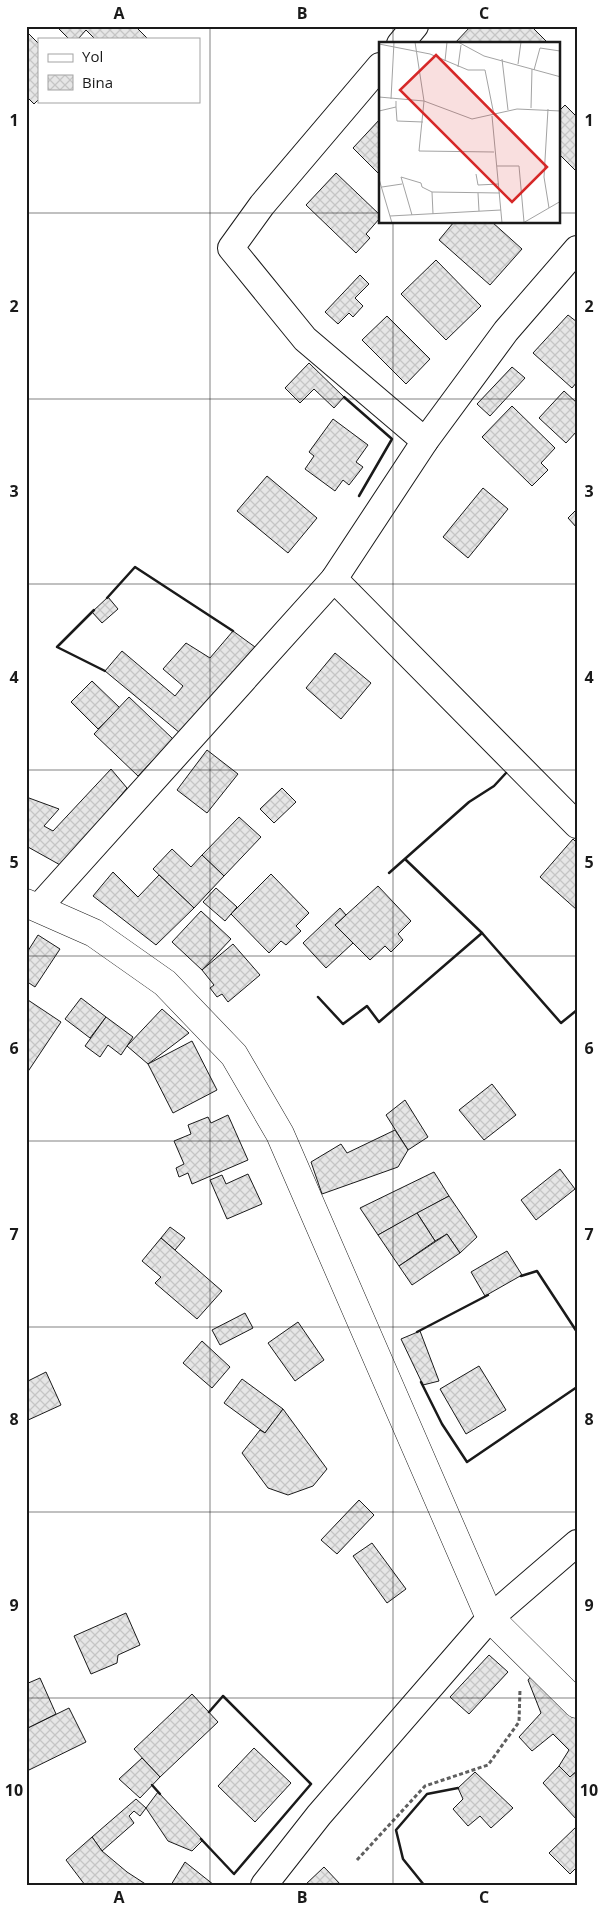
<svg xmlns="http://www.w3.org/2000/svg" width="603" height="1911" viewBox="0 0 603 1911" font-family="'Open Sans',sans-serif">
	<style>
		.building { fill: url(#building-cross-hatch); stroke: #1a1a1a }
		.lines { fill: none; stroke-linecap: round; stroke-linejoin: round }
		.street-casing { stroke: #1a1a1a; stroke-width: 28 }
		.secondary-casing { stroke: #1a1a1a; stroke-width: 29 }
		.path { stroke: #5f5f5f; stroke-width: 3; stroke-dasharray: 4 2.5; stroke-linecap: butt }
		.street { stroke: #fff; stroke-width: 26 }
		.secondary { stroke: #fff; stroke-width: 28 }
		.wall { stroke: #1a1a1a; stroke-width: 2.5 }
		.grid { fill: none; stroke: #1a1a1a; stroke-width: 1; stroke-opacity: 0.55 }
		.inset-road { fill: none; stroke: #a3a3a3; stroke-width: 1 }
		.view { fill: #d62828; fill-opacity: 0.15; stroke: #d62828; stroke-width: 2.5 }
		.inset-edge { fill: none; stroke: #1a1a1a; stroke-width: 2.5 }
		.neatline { fill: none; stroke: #1a1a1a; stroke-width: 2 }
		.grid-label { font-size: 16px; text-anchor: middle; font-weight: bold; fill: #1a1a1a }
	</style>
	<defs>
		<pattern id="building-cross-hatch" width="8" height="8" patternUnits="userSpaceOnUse" patternTransform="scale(1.25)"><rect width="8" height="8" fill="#e6e6e6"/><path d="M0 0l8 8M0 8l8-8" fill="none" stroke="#c5c5c5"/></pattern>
	</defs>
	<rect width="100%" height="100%" fill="#fff"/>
	<!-- building -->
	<g class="building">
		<path d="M 56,26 L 135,26 L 148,39 L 95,39 L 86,30 L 78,39 L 69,39 Z"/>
		<path d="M 471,26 L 531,26 L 547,42 L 546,44 L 454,44 Z"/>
		<path d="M 29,34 L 39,44 L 39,99 L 34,104 L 26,96 L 26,36 Z"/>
		<path d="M 565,105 L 577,117 L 577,172 L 559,154 L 559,111 Z"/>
		<path d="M 380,119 L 380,175 L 353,148 Z"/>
		<path d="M 336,173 L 380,215 L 380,218 L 366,234 L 370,238 L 356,253 L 306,205 Z"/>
		<path d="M 454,222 L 492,222 L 522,249 L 490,285 L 439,240 Z"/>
		<path d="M 436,260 L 481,306 L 446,340 L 401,294 Z"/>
		<path d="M 360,275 L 369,284 L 355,298 L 363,306 L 353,317 L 349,313 L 338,324 L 325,312 Z"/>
		<path d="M 568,315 L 577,322 L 577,382 L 572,388 L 533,353 Z"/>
		<path d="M 387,316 L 430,359 L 406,384 L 362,340 Z"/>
		<path d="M 309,363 L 344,397 L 334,408 L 314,389 L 300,403 L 285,388 Z"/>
		<path d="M 512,367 L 525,378 L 490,416 L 477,404 Z"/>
		<path d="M 564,391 L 577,403 L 577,431 L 566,443 L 539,418 Z"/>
		<path d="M 512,406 L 555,448 L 541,463 L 548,470 L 532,486 L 482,437 Z"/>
		<path d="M 333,419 L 368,445 L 356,462 L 363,467 L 349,485 L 343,480 L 335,491 L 305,469 L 314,456 L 309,452 Z"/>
		<path d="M 267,476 L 317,518 L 288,553 L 237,511 Z"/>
		<path d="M 483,488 L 508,509 L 468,558 L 443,537 Z"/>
		<path d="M 577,509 L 577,528 L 568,518 Z"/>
		<path d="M 108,597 L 118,609 L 102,623 L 92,612 Z"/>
		<path d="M 233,631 L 255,647 L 180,733 L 105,671 L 122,651 L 175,696 L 183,686 L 163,669 L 186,643 L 210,658 Z"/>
		<path d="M 335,653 L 371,683 L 341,719 L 306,688 Z"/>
		<path d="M 92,681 L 120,708 L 98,729 L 71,702 Z"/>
		<path d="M 129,697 L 173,739 L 138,776 L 94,734 Z"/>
		<path d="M 207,750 L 238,774 L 207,813 L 177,790 Z"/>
		<path d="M 111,769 L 127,788 L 62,866 L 28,847 L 26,848 L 26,800 L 29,798 L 59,809 L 44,826 L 53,831 Z"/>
		<path d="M 282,788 L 296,802 L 274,823 L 260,809 Z"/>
		<path d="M 239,817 L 261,837 L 224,876 L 202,855 Z"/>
		<path d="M 573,839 L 577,843 L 577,910 L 540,877 Z"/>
		<path d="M 172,849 L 191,867 L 202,855 L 224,876 L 194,908 L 153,869 Z"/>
		<path d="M 113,872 L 138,897 L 159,875 L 194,908 L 156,945 L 93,896 Z"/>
		<path d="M 271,874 L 309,913 L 296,926 L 301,931 L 286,945 L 281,941 L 269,953 L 231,914 Z"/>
		<path d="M 378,886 L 411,921 L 398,934 L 403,940 L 391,952 L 385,946 L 370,960 L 335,925 Z"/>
		<path d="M 216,888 L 237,907 L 225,921 L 203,902 Z"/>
		<path d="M 340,908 L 346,915 L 335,925 L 353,943 L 326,968 L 303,943 Z"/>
		<path d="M 201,911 L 231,939 L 202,970 L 172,942 Z"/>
		<path d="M 38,935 L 60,949 L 35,987 L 26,981 L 26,954 Z"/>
		<path d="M 233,944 L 260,975 L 228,1002 L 222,994 L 217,997 L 210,988 L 214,985 L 202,970 Z"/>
		<path d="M 81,998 L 106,1017 L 90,1038 L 65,1019 Z"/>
		<path d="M 28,1000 L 61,1022 L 27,1073 L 26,1003 Z"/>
		<path d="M 162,1009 L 189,1033 L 148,1064 L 127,1046 Z"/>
		<path d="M 106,1017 L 133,1037 L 121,1055 L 108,1045 L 100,1057 L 85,1046 Z"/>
		<path d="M 192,1041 L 217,1090 L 173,1113 L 148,1064 Z"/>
		<path d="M 492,1084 L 516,1115 L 484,1140 L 459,1110 Z"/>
		<path d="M 405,1100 L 428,1137 L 408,1150 L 386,1115 Z"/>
		<path d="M 228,1115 L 248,1160 L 192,1184 L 188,1173 L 179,1177 L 176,1168 L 184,1164 L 174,1141 L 191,1134 L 188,1125 L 208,1117 L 211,1123 Z"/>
		<path d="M 395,1130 L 408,1150 L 398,1167 L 322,1194 L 311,1162 L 341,1144 L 347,1153 Z"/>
		<path d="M 560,1169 L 575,1189 L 536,1220 L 521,1200 Z"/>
		<path d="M 434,1172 L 449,1196 L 378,1235 L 360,1208 Z"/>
		<path d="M 248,1174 L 262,1204 L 227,1219 L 210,1180 L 222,1175 L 226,1184 Z"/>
		<path d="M 449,1196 L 477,1237 L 460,1253 L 447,1234 L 435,1241 L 417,1213 Z"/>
		<path d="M 417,1213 L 435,1241 L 399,1266 L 378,1235 Z"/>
		<path d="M 170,1227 L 185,1238 L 175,1250 L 161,1238 Z"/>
		<path d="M 447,1234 L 460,1253 L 412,1285 L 399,1266 Z"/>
		<path d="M 161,1238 L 222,1291 L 197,1319 L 155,1283 L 161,1277 L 142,1261 Z"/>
		<path d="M 507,1251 L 522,1275 L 485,1296 L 471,1272 Z"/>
		<path d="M 245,1313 L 253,1328 L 220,1345 L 212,1330 Z"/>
		<path d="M 298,1322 L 324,1360 L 295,1381 L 268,1343 Z"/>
		<path d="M 420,1331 L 439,1381 L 423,1385 L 401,1339 Z"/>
		<path d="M 202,1341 L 230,1367 L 212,1388 L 183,1363 Z"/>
		<path d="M 479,1366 L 506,1410 L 466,1434 L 440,1389 Z"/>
		<path d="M 46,1372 L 61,1405 L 26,1421 L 26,1382 Z"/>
		<path d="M 242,1379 L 283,1409 L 265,1433 L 224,1403 Z"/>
		<path d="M 283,1409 L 327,1469 L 313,1486 L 288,1495 L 268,1488 L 242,1453 L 260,1430 L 265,1433 Z"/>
		<path d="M 359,1500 L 374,1515 L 337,1554 L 321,1540 Z"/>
		<path d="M 372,1543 L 406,1589 L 387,1603 L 353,1556 Z"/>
		<path d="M 126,1613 L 140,1645 L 118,1655 L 117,1663 L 91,1674 L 74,1636 Z"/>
		<path d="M 489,1655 L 508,1672 L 469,1714 L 450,1697 Z"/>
		<path d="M 534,1673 L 577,1719 L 577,1771 L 570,1777 L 559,1766 L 569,1750 L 553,1734 L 532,1751 L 519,1737 L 541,1713 L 528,1680 Z"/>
		<path d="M 40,1678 L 56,1714 L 26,1729 L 26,1684 Z"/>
		<path d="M 192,1694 L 218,1722 L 160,1777 L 134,1749 Z"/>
		<path d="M 69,1708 L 86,1742 L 29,1770 L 26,1765 L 26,1729 Z"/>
		<path d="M 254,1748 L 291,1783 L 255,1822 L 218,1786 Z"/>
		<path d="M 142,1758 L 160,1777 L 140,1798 L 119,1779 Z"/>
		<path d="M 559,1766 L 570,1777 L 577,1771 L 577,1820 L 543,1783 Z"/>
		<path d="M 475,1772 L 513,1808 L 491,1828 L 480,1816 L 468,1826 L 453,1809 L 463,1799 L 458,1788 Z"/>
		<path d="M 158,1792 L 203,1840 L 192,1851 L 168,1841 L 146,1808 Z"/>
		<path d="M 136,1799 L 146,1808 L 140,1816 L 134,1811 L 129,1816 L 134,1823 L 102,1851 L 92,1837 Z"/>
		<path d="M 577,1826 L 577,1867 L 570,1874 L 549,1853 Z"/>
		<path d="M 92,1837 L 102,1851 L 127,1872 L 147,1885 L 85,1885 L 66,1860 Z"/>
		<path d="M 185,1862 L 214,1885 L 171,1885 Z"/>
		<path d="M 324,1867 L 341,1885 L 305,1885 Z"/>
	</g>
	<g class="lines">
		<!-- street casing -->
		<g class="street-casing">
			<g id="street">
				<path d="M 400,44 L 415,26"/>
				<path d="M 380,66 L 262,205 L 231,248 L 305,339 L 425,441"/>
				<path d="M 334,579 L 577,825"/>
				<path d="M 38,908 L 334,579 L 425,441 L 506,331 L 577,249"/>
				<path d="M 264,1885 L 319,1815 L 490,1618 L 577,1543"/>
			</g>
		</g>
		<!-- secondary casing -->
		<g class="secondary-casing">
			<path id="secondary" d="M 26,903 L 94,933 L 165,983 L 234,1055 L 280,1134 L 490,1618 L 577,1704"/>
		</g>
		<!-- path -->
		<path class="path" d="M 357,1860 L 425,1786 L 488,1765 L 519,1722 L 520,1689"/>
		<!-- street -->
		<use href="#street" class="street"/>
		<!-- secondary -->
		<use href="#secondary" class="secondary"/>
		<!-- wall -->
		<g class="wall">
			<path d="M 344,397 L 392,439 L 359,496"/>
			<path d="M 107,598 L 135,567 L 233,631"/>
			<path d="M 94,610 L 57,647 L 105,671"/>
			<path d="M 406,860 L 482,933 L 561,1023 L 577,1010"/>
			<path d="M 389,873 L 469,802 L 494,786 L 506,773"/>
			<path d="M 318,997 L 343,1024 L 367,1006 L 379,1022 L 482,933"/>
			<path d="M 521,1276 L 537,1271 L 577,1332"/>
			<path d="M 417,1332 L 488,1295"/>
			<path d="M 421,1382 L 442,1424 L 467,1462 L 577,1387"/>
			<path d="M 152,1785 L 160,1794"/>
			<path d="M 201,1839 L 234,1874 L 311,1784 L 223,1696 L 209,1712"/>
			<path d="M 424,1885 L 403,1859 L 396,1830 L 427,1794 L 458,1788"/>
		</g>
	</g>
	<!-- grid -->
	<path class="grid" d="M 210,26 L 210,1885M 393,26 L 393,44M 26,213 L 380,213M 559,213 L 577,213M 393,222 L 393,1885M 26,399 L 577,399M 26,584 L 577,584M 26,770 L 577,770M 26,956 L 577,956M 26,1141 L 577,1141M 26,1327 L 577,1327M 26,1512 L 577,1512M 26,1698 L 577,1698"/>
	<!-- overview -->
	<g transform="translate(379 42)">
		<rect width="181" height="181" fill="#fff"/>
		<path class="inset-road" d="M 36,0 L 45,59 L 40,109 L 115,110M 79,0 L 105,14 L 182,35M 0,2 L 51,12 L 89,28 L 106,28 L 115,73M 123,17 L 129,68M 66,19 L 68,0M 139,22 L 142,0M 79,25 L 82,3M 155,28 L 161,6 L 181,9M 0,55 L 45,59 L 93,77 L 138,67 L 182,69M 12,57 L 15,0M 17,65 L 18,79 L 44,80M 152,66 L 153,27M 169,67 L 165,135 L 170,166M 0,69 L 17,65 L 17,59M 113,74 L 123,181M 118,124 L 140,124 L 145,180M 97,132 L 99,143 L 120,142M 22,135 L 42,141 L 43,145 L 53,150 L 54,172M 22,135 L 33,173M 0,137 L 13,181M 3,145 L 23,142M 53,150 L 121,151M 99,151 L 100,169M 11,174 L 122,168M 144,181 L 182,159"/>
		<path class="view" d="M 57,13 L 168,125 L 133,160 L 21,48 Z"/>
		<rect width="181" height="181" class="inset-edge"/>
	</g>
	<!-- border -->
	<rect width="603" height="1911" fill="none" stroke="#ffffff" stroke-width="55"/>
	<!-- legend -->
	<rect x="38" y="38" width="162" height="65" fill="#ffffff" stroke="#a3a3a3"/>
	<rect x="48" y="54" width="25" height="8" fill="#ffffff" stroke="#a3a3a3"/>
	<text x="82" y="62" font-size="15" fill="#1a1a1a">Yol</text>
	<rect x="48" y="75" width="25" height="15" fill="url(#building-cross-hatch)" stroke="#a3a3a3"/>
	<text x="82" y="88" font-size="15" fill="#1a1a1a">Bina</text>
	<rect x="28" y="28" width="548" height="1856" class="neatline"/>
	<g class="grid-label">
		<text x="119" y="19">A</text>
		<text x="302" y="19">B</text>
		<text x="484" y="19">C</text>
		<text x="14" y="126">1</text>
		<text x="589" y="126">1</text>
		<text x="14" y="312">2</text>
		<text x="589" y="312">2</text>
		<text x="14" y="497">3</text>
		<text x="589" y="497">3</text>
		<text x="14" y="683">4</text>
		<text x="589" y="683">4</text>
		<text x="14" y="868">5</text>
		<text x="589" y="868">5</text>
		<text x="14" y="1054">6</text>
		<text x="589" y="1054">6</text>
		<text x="14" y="1240">7</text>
		<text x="589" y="1240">7</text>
		<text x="14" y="1425">8</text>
		<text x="589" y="1425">8</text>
		<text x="14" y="1611">9</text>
		<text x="589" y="1611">9</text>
		<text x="14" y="1796">10</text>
		<text x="589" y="1796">10</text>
		<text x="119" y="1903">A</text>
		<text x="302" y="1903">B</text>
		<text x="484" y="1903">C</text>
	</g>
</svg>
